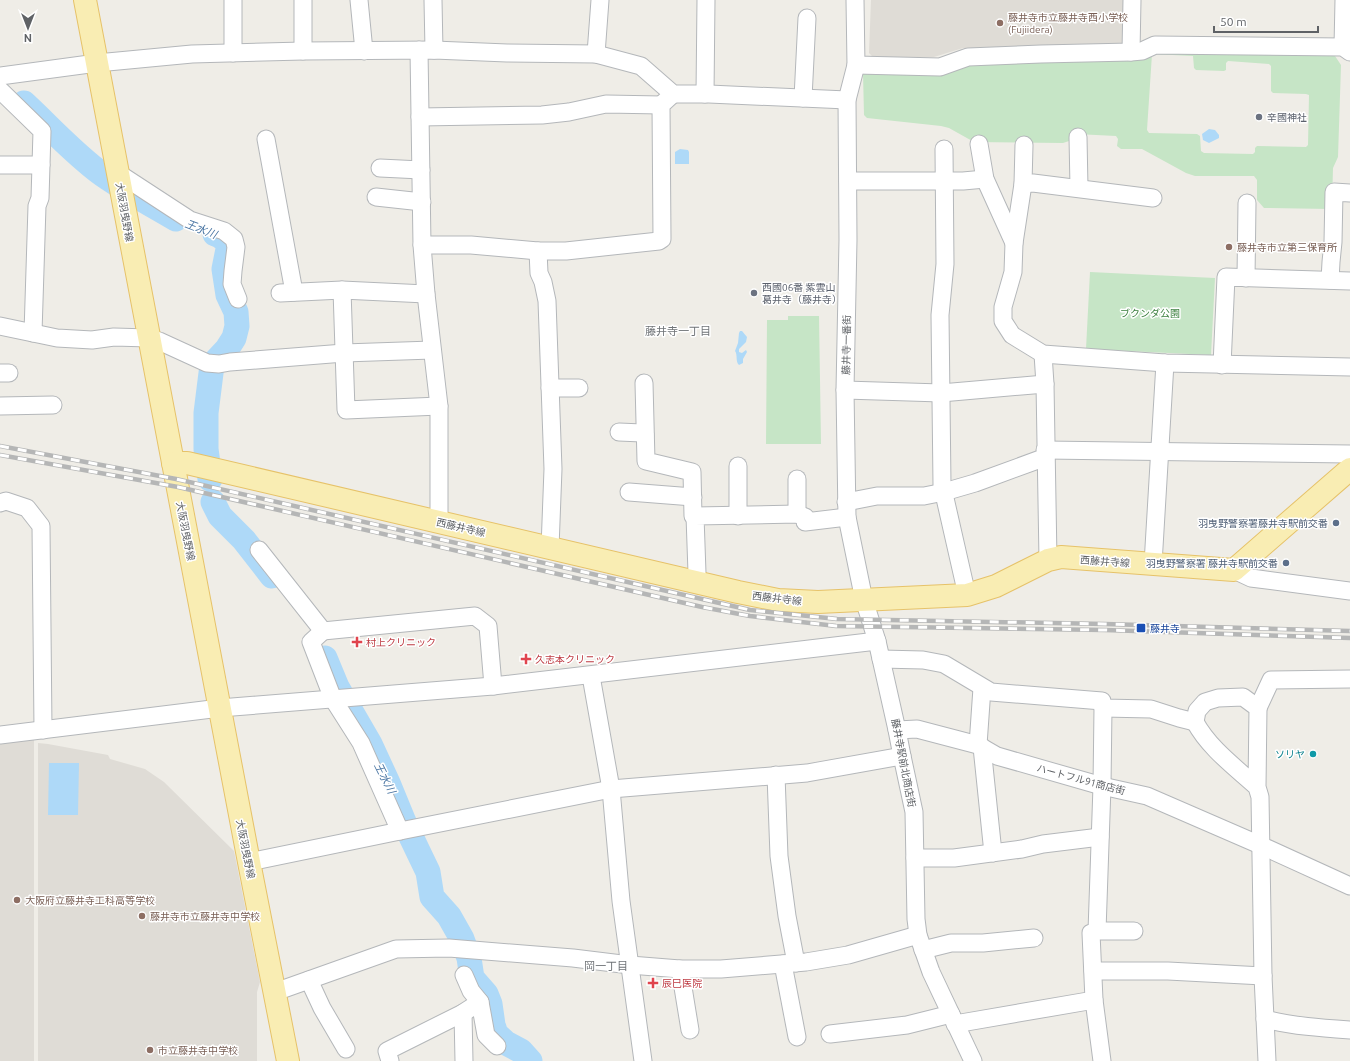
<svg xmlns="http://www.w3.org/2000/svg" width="1350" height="1061" viewBox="0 0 1350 1061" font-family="Ubuntu,'Noto Sans JP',sans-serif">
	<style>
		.education { fill: #dfdcd6 }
		.green { fill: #c6e5c6; fill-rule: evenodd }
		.water { fill: #aed9f8 }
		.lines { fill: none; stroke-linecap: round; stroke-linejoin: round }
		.river { stroke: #aed9f8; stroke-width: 25 }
		.minor-casing { stroke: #b4b7ba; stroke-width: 19 }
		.major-casing { stroke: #e6c269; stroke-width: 24 }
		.minor { stroke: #fff; stroke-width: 17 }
		.major { stroke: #f9edb3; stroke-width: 22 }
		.rail-casing { stroke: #b5b6b6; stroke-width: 4.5 }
		.rail { stroke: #fff; stroke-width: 3; stroke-dasharray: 9; stroke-linecap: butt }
		.education-dot { fill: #8d6e63; stroke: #fff; stroke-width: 1.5 }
		.worship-dot { fill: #6b7280; stroke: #fff; stroke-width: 1.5 }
		.service-dot { fill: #5c6f8a; stroke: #fff; stroke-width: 1.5 }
		.transit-dot { fill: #1a4fb4; stroke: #fff; stroke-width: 1.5 }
		.health-dot { fill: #e0444e; stroke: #fff; stroke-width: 1.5 }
		.culture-dot { fill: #0f9aa8; stroke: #fff; stroke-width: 1.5 }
		.labels { text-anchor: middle; stroke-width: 3; stroke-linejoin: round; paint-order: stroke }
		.education-label { font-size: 10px; fill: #785e54; stroke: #fff; text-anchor: start }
		.worship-label { font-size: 10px; fill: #5b616d; stroke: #fff; text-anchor: start }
		.street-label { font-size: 10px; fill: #5f6266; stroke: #fff }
		.park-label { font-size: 10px; fill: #3c803f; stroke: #fff }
		.service-label { font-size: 10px; fill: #4e5e75; stroke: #fff; text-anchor: end }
		.transit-label { font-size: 10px; fill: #164399; stroke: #fff; text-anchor: start }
		.health-label { font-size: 10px; fill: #be3a42; stroke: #fff; text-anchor: start }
		.culture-label { font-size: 10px; fill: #0d838f; stroke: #fff; text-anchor: end }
		.water-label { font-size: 11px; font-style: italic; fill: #4874a2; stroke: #fff }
		.neighbourhood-label { font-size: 11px; fill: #707478; stroke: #fff }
	</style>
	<rect width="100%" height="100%" fill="#efede7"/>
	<!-- education -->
	<g class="education">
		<path d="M 871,0 L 1130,0 L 1128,46 L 963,48 L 934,57 L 873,57 L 869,53 Z"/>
		<path d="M 34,735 L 34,1061 L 0,1061 L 0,739 Z"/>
		<path d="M 38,743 L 48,744 L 108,755 L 110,759 L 145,769 L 164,782 L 234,851 L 260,982 L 257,992 L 257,1061 L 38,1061 Z"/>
	</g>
	<!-- green -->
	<g class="green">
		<path d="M 1152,52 L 1335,56 L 1341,65 L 1338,157 L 1333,168 L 1332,204 L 1329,209 L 1264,208 L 1257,200 L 1257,180 L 1254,176 L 1195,176 L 1186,173 L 1142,149 L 1121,149 L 1117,146 L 1118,139 L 1116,136 L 1076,134 L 1069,141 L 1063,143 L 974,142 L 949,128 L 941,126 L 867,118 L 864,115 L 863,73 L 966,64 ZM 1152,54 L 1193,56 L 1194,68 L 1196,70 L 1224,71 L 1226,70 L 1226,63 L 1228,61 L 1269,64 L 1271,66 L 1271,91 L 1273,93 L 1306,94 L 1309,95 L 1308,145 L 1306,147 L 1257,146 L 1255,148 L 1255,152 L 1253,154 L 1204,153 L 1201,151 L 1200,136 L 1197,134 L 1149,133 L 1147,130 Z"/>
		<path d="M 1090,272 L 1215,278 L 1211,355 L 1086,349 Z"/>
		<path d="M 788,316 L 819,316 L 821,444 L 766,444 L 767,320 L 788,320 Z"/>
	</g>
	<!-- water -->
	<g class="water">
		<path d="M 1209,129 L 1215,130 L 1219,135 L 1219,138 L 1209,143 L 1203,140 L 1202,134 Z"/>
		<path d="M 680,149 L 688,150 L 689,152 L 689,164 L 675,164 L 675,152 Z"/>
		<path d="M 740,331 L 742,331 L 747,337 L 746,342 L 739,349 L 739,352 L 742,353 L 746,350 L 747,352 L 743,359 L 743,363 L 739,365 C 735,361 738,355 735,351 L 738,343 L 739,333 Z"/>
		<path d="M 49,763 L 79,763 L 78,815 L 48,815 Z"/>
	</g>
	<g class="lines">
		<!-- river -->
		<g class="river">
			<path d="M 24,103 C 50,127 74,154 103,175 C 126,191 151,205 176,219"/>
			<path d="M 210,479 L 206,449 L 206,413 L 212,365 L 227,349 L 234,338 L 237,326 L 236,312 L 228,295 L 224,269 L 228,249 L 227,241 L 220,236 L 215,234"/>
			<path d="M 213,502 L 220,516 L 244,540 L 272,576"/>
			<path d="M 325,658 L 337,687 L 370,744 L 388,783 L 404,822 L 428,872 L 432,897 L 449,916 L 462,939 L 469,958 L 472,978 L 486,994 L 490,1004 L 493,1025 L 496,1034 L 506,1043 L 521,1051 L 530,1061"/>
		</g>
		<!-- minor casing -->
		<g class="minor-casing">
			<g id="minor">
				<path d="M 359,0 L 364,51"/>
				<path d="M 433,0 L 434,50"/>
				<path d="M 855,0 L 856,65 L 940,67 L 968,57 L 1041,54 L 1131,52 L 1142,51 L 1155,45 L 1343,47 L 1350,52"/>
				<path d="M 1343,47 L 1344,0"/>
				<path d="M 419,50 L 422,245 L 426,294 L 439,406 L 439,522"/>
				<path d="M 303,51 L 303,0"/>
				<path d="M 1131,52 L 1132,0"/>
				<path d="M 233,53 L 233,0"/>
				<path d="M 596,54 L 600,0"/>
				<path d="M 856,65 L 847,100 L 848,240 L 845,390 L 847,517 L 864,600 L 877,641 L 897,730 L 902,756 L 914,812 L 916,919 L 918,935 L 931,972 L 973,1061"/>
				<path d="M 0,76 L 97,63 L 192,54 L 303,51 L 434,50 L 507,53 L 596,54 L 641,66 L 673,94 L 709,94 L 847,100"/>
				<path d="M 0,90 L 42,131 L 41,165"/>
				<path d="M 705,94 L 706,0"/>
				<path d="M 803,98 L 807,18"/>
				<path d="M 420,117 L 542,115 L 569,112 L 606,104 L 661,105"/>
				<path d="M 1078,137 L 1079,188"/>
				<path d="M 266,139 L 294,292"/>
				<path d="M 979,144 L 985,179 L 1014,243"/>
				<path d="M 1024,145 L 1023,184 L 1014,243 L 1013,272 L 1003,307 L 1003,321 L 1012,335 L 1043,354 L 1165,363 L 1350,367"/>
				<path d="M 944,149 L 945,264 L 940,315 L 942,485 L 967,595"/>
				<path d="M 0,165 L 41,165 L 40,198 L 37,206 L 33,333"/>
				<path d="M 380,168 L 421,170"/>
				<path d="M 118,173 L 190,220 L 224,231 L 234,239 L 236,247 L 233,271 L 232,284 L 238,299"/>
				<path d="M 848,181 L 963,181 L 985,179"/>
				<path d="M 1023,184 L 1033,183 L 1153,198"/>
				<path d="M 376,197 L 422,202"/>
				<path d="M 422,245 L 471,245 L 538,251"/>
				<path d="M 1246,278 L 1247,203"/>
				<path d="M 1330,280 L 1331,262 L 1333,242 L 1334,192 L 1350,193"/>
				<path d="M 342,290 L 346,410 L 439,406"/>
				<path d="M 280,293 L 342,290 L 426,294"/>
				<path d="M 0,326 L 57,338 L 92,340 L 114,337 L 149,338 L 159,341 L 207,363 L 219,364 L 230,362 L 344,353 L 432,350"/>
				<path d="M 1043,354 L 1045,384 L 1048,560"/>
				<path d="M 1222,365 L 1226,277 L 1350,281"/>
				<path d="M 0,373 L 9,373"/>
				<path d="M 644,383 L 646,461 L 692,472 L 693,516 L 695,516"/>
				<path d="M 550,388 L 579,388"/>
				<path d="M 845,390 L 941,393 L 1045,384"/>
				<path d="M 0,406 L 53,405"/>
				<path d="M 619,432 L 642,433 L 645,435"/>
				<path d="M 1045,450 L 1350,454"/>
				<path d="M 629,492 L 693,497"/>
				<path d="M 846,502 L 877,496 L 924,496 L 944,492 L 975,483 L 1046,457"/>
				<path d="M 0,503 L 6,501 L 27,508 L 41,526 L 43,730"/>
				<path d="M 797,514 L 797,479"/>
				<path d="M 738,516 L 738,466"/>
				<path d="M 550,548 L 553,469 L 547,301 L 543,282 L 539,273 L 538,251 L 566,251 L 659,241 L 662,239 L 661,105 L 673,94"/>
				<path d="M 259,550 L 323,631 L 475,616 L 488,626 L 493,686"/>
				<path d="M 1153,564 L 1165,363"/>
				<path d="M 1234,570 L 1251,578 L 1350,591"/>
				<path d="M 696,582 L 697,573 L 695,516 L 797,514 L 805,517 L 805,522 L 847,517"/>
				<path d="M 323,631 L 311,642 L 333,699 L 361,743 L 400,831"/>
				<path d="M 881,659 L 923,660 L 944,664 L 991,692 L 1102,701 L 1103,708 L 1151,709 L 1179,718 L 1195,722"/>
				<path d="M 591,676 L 611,789 L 621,901 L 643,1061"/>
				<path d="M 1258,708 L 1271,680 L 1350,679"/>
				<path d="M 897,730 L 917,729 L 978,745 L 997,756 L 1102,786 L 1147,796 L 1260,845 L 1350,886"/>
				<path d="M 0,735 L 220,708 L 493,686 L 877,641"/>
				<path d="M 978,745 L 982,688"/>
				<path d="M 982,747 L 993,853"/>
				<path d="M 776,775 L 779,856 L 787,916 L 796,963"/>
				<path d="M 1257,787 C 1235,767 1209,748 1195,722 L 1197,711 L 1205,702 L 1218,698 L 1243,697 L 1258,708 L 1257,787 L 1260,797 L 1263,976 L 1267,1061"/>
				<path d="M 915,858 L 954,858 L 1022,849 L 1043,844 L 1100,837"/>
				<path d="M 249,862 L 400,831 L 611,789 L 807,773 L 902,756"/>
				<path d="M 1097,931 L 1134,931"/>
				<path d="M 923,950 L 951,943 L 983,943 L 1034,938"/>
				<path d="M 783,964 L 797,1037"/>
				<path d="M 680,969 L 690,1030"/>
				<path d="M 1093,971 L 1168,971 L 1263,976"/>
				<path d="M 464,975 L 471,991 L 480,1002 L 486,1035 L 497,1046"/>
				<path d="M 309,980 L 322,1008 L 346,1049"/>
				<path d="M 275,992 L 396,949 L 449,948 L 573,958 L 630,965 L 680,969 L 721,969 L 806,962 L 848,955 L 918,935"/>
				<path d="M 463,1013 L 464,1061"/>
				<path d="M 1265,1019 C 1293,1026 1321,1028 1350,1030"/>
				<path d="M 955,1024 L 1094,1000"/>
				<path d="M 830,1034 L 907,1025 L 951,1014"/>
				<path d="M 390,1061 L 387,1051 L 463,1013 L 480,1002"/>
				<path d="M 1102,1061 L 1094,1000 L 1091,933 L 1097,931 L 1102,786 L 1103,708"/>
			</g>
		</g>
		<!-- major casing -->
		<g class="major-casing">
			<g id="major">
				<path d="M 85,0 L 249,862 L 288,1061"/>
				<path d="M 173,463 L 187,463 L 738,592 L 778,600 L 818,602 L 967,595 L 996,586 L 1048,560 L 1061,557 L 1234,570 L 1350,469"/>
			</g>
		</g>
		<!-- minor -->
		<use href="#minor" class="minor"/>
		<!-- major -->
		<use href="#major" class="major"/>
		<!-- rail casing -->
		<g class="rail-casing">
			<g id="rail">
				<path d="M 0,446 L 176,479 L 750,610 L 837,619 L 1105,624 L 1350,631"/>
				<path d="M 0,455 L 178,487 L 702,607 L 750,616 L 836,626 L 1105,630 L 1350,638"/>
			</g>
		</g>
		<!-- rail -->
		<use href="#rail" class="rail"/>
	</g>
	<!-- markers -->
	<g class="education-dot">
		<circle cx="1000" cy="23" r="4"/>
		<circle cx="1229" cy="247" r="4"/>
		<circle cx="17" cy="900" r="4"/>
		<circle cx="142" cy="916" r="4"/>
		<circle cx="150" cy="1050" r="4"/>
	</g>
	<g class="worship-dot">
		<circle cx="1259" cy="117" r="4"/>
		<circle cx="754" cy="293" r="4"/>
	</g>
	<g class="service-dot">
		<circle cx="1336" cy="523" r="4"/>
		<circle cx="1286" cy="563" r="4"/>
	</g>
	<rect class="transit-dot" x="1136" y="623" width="10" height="10" rx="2"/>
	<g class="health-dot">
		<path d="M355 636h4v4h4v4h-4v4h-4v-4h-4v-4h4z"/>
		<path d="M524 653h4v4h4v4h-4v4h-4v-4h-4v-4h4z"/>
		<path d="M651 977h4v4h4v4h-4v4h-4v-4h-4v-4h4z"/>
	</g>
	<circle class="culture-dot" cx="1313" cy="754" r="4"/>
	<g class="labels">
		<!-- education labels -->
		<g class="education-label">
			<text x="1008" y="21">藤井寺市立藤井寺西小学校<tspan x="1008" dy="12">(Fujiidera)</tspan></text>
			<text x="1237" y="251">藤井寺市立第三保育所</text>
			<text x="25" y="904">大阪府立藤井寺工科高等学校</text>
			<text x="150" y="920">藤井寺市立藤井寺中学校</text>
			<text x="158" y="1054">市立藤井寺中学校</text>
		</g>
		<!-- worship labels -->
		<g class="worship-label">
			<text x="1267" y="121">辛國神社</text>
			<text x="762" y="291">西國06番 紫雲山<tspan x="762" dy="12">葛井寺（藤井寺）</tspan></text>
		</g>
		<!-- street labels -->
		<g class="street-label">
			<text transform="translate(125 212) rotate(80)" y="4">大阪羽曳野線</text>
			<text transform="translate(846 345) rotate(-89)" y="4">藤井寺一番街</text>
			<text transform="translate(461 527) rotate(13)" y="4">西藤井寺線</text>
			<text transform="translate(186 531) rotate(79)" y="4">大阪羽曳野線</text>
			<text transform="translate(1105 561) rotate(4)" y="4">西藤井寺線</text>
			<text transform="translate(777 598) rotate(7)" y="4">西藤井寺線</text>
			<text transform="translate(904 763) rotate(79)" y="4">藤井寺駅前北商店街</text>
			<text transform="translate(1081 779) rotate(15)" y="4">ハートフル91商店街</text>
			<text transform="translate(246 849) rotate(79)" y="4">大阪羽曳野線</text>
		</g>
		<!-- park labels -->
		<g class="park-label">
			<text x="1150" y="317">ブクンダ公園</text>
		</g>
		<!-- service labels -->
		<g class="service-label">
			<text x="1328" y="527">羽曳野警察署藤井寺駅前交番</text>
			<text x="1278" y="567">羽曳野警察署 藤井寺駅前交番</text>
		</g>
		<!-- transit labels -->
		<g class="transit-label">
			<text x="1150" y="632">藤井寺</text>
		</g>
		<!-- health labels -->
		<g class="health-label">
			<text x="366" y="646">村上クリニック</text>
			<text x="535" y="663">久志本クリニック</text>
			<text x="662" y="987">辰巳医院</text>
		</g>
		<!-- culture labels -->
		<g class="culture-label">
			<text x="1305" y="758">ソリヤ</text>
		</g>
		<!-- water labels -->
		<g class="water-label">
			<text transform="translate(201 229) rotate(21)" y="4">王水川</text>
			<text transform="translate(385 778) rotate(63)" y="4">王水川</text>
		</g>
		<!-- neighbourhood labels -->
		<g class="neighbourhood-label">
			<text x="678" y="335">藤井寺一丁目</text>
			<text x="606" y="970">岡一丁目</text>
		</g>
	</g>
	<!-- north arrow -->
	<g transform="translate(28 28) rotate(180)" stroke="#ffffff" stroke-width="3" paint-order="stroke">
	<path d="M0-3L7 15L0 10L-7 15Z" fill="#5f6266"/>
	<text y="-6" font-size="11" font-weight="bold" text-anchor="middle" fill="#5f6266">N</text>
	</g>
	<!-- scale -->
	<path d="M1214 26v6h104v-6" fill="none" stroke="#5f6266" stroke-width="2"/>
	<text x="1220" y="26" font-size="12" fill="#5f6266" stroke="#ffffff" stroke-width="3" paint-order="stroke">50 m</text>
</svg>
